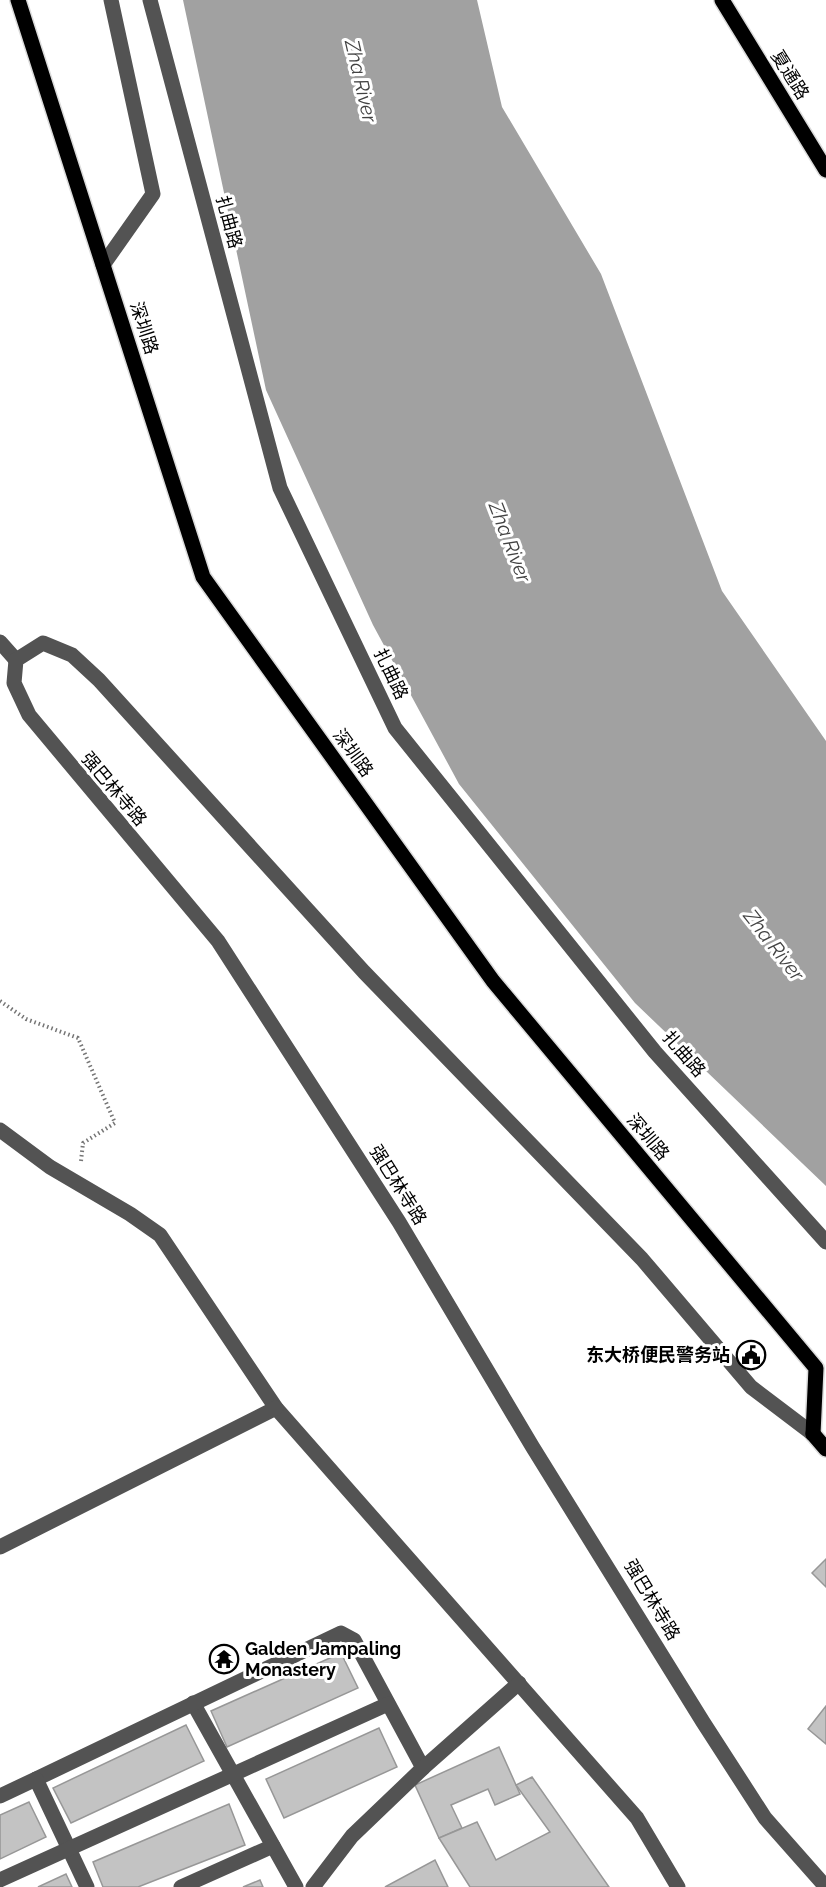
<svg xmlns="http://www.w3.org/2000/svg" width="826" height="1887" viewBox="0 0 826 1887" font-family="Raleway,'Noto Sans SC',sans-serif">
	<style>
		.water { fill: #a1a1a1 }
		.building { fill: #c3c3c3; stroke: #979797; stroke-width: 1.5 }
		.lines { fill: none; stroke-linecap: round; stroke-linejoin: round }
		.major-casing { stroke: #dbdbdb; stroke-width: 18 }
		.path { stroke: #757575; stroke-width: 4; stroke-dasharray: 1.5 3; stroke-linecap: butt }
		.minor { stroke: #535353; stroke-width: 15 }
		.major { stroke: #000; stroke-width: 15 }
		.labels { text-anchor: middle; stroke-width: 6; stroke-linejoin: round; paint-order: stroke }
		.street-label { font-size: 18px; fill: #000; stroke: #fff }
		.poi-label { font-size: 18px; font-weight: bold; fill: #000; stroke: #fff; text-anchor: end }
		.water-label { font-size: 20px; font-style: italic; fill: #424242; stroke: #fff }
	</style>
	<rect width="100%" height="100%" fill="#fff"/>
	<!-- water -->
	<path class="water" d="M 183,0 L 477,0 L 502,107 L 601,274 L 722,591 L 826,741 L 826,1186 L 635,1003 L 459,784 L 373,625 L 266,390 Z"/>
	<!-- building -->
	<g class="building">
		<path d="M 826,1559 L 826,1587 L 812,1573 Z"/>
		<path d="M 341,1653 L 358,1688 L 227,1747 L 211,1711 Z"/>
		<path d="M 826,1706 L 826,1744 L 808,1729 Z"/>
		<path d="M 186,1725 L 204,1761 L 71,1823 L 53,1788 Z"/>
		<path d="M 379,1728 L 397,1767 L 284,1818 L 266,1779 Z"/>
		<path d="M 499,1747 L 520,1794 L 495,1805 L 488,1789 L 451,1805 L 462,1828 L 439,1838 L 415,1785 Z"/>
		<path d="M 532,1777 L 609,1887 L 470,1887 L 439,1838 L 477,1822 L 496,1860 L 550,1832 L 516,1785 Z"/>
		<path d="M 29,1802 L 46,1837 L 0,1859 L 0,1815 Z"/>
		<path d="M 229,1804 L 245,1845 L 138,1887 L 103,1887 L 93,1862 Z"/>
		<path d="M 435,1860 L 448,1887 L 385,1887 Z"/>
		<path d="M 66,1874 L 72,1887 L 38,1887 Z"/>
		<path d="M 260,1880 L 263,1887 L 243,1887 Z"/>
	</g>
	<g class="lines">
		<!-- major casing -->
		<g class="major-casing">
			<g id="major">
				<path d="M 18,0 L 203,577 L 493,981 L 816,1368 L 813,1434"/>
				<path d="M 722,0 L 826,170"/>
				<path d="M 813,1434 L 826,1449"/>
			</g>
		</g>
		<!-- path -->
		<path class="path" d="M 0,1001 L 26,1019 L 78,1038 L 115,1123 L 83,1143 L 81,1161"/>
		<!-- minor -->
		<g class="minor">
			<path d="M 150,0 L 280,488 L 395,728 L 655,1052 L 826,1242"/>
			<path d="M 103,265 L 153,194 L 111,0"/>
			<path d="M 0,642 L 16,660"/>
			<path d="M 0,1130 L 50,1167 L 130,1214 L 160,1235 L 276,1408 L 637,1818 L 678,1887"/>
			<path d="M 813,1434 L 751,1387 L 642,1259 L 364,972 L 99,680 L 72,655 L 43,643 L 16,660 L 14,683 L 29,715 L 218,941 L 399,1222 L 532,1446 L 703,1722 L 765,1818 L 826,1887"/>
			<path d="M 0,1547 L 276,1408"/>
			<path d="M 193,1703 L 296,1887"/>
			<path d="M 36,1779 L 341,1633 L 354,1640 L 423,1768"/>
			<path d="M 0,1796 L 36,1779 L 87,1887"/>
			<path d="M 0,1880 L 388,1704"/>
			<path d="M 181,1887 L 273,1846"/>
			<path d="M 313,1887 L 352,1836 L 423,1768 L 519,1683"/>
		</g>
		<!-- major -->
		<use href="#major" class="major"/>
	</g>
	<!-- icons -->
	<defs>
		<g id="civic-ring" transform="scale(1.5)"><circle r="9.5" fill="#fff" stroke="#000" stroke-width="1.5"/><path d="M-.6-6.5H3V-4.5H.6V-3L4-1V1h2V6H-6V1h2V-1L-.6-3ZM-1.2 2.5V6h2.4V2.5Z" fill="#000"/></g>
		<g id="temple-ring" transform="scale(1.5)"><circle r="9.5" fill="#fff" stroke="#000" stroke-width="1.5"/><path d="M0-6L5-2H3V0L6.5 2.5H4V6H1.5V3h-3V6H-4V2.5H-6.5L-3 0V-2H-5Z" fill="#000"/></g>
	</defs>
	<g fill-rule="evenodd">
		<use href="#civic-ring" x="751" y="1355"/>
		<use href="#temple-ring" x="224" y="1659"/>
	</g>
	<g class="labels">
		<!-- street labels -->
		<g class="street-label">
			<text transform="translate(790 75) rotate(58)" y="6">夏通路</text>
			<text transform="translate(229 222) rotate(75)" y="6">扎曲路</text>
			<text transform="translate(144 328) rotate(72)" y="6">深圳路</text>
			<text transform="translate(391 674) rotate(64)" y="6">扎曲路</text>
			<text transform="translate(353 753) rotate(54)" y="6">深圳路</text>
			<text transform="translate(114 789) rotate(50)" y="6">强巴林寺路</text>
			<text transform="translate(684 1054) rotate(49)" y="6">扎曲路</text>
			<text transform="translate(648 1137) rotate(50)" y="6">深圳路</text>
			<text transform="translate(398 1185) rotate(58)" y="6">强巴林寺路</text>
			<text transform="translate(652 1600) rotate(59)" y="6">强巴林寺路</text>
		</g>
		<!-- poi labels -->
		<g class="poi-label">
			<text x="730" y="1361">东大桥便民警务站</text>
			<text x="245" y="1655" text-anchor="start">Galden Jampaling<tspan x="245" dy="21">Monastery</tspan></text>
		</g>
		<!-- water labels -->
		<g class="water-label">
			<text transform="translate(361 81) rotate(77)" y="7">Zha River</text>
			<text transform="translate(510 542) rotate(69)" y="7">Zha River</text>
			<text transform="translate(774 945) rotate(52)" y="7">Zha River</text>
		</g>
	</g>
</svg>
